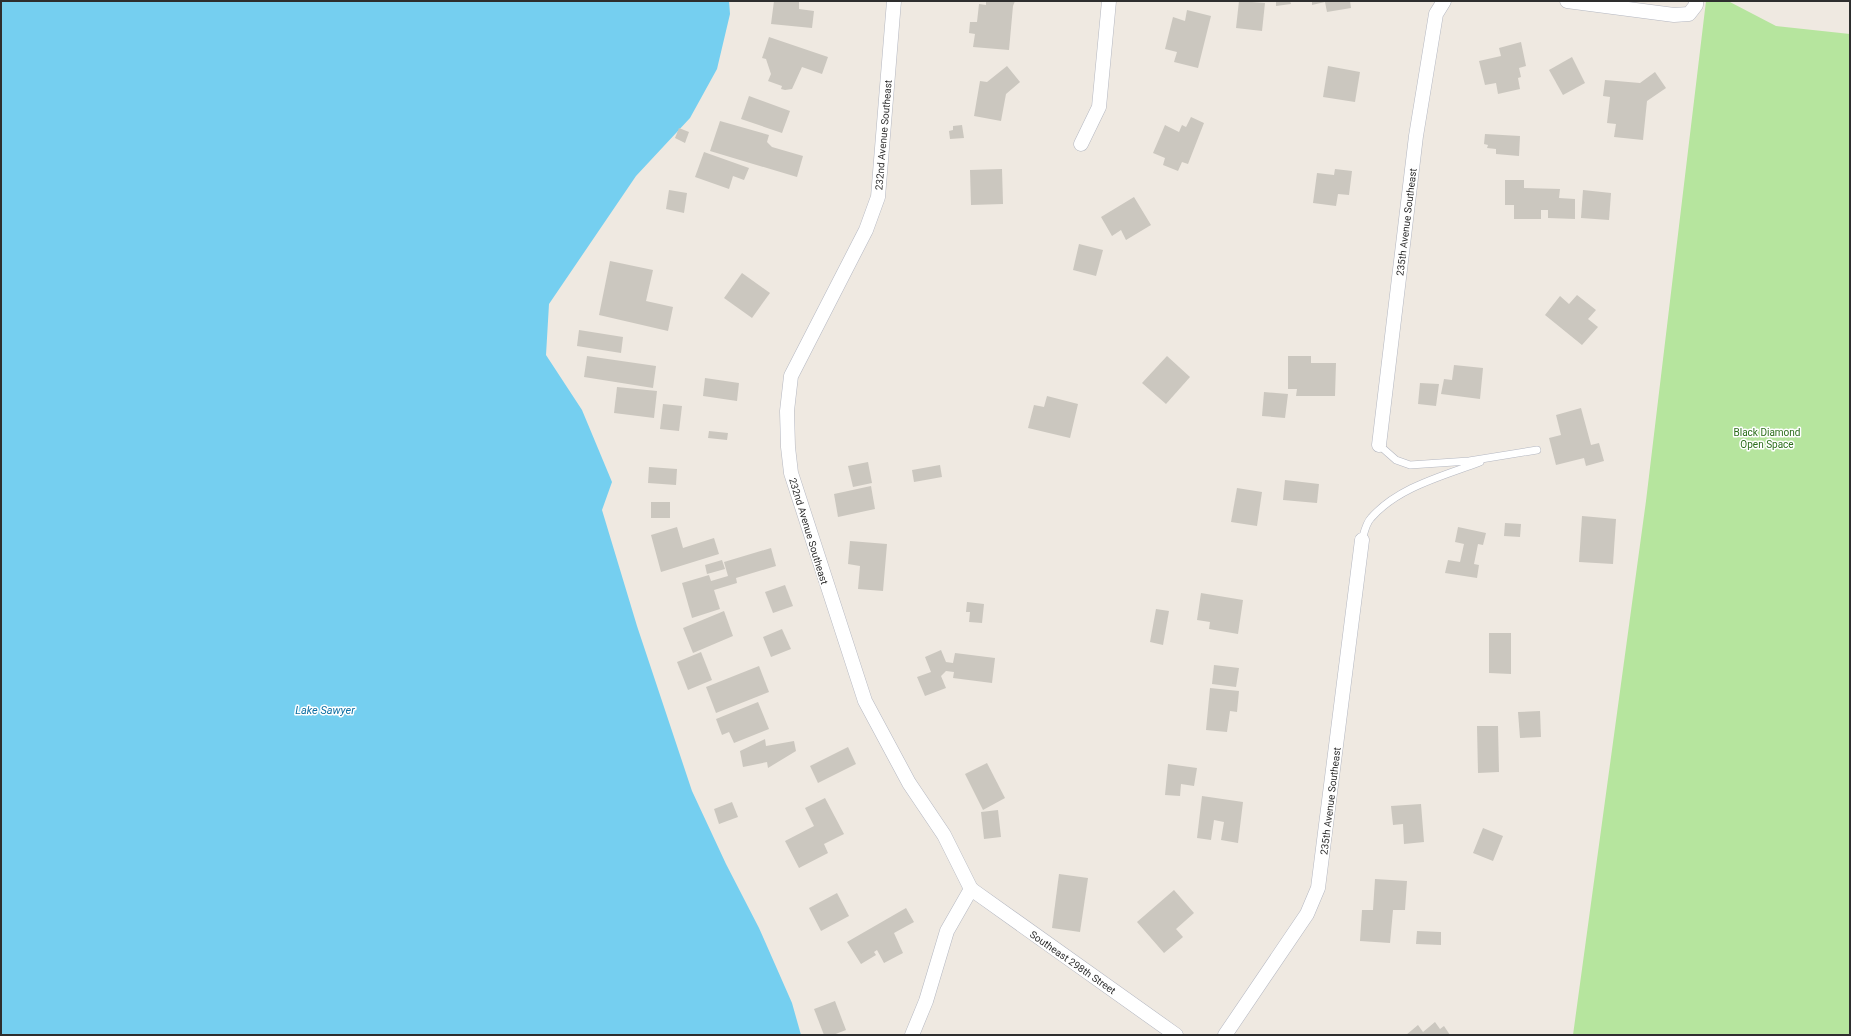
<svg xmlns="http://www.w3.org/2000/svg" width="1851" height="1036" viewBox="0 0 1851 1036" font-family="Roboto,sans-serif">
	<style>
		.green { fill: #b6e59e }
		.water { fill: #75cff0 }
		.building { fill: #cbc7bf }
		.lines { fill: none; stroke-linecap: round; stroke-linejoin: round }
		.lane-casing { stroke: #b4b7c1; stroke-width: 8 }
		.street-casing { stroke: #b4b7c1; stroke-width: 15 }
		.lane { stroke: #fff; stroke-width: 7 }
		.street { stroke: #fff; stroke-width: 14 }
		.labels { text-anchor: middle; stroke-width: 3; stroke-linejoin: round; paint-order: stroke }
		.street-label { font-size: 10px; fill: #2e2e2e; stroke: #fff }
		.park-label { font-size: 10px; fill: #2c6e1b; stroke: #fff }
		.water-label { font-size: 11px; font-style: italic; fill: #0d6fa3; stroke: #fff }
	</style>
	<rect width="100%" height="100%" fill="#efe9e1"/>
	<!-- green -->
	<path class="green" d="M 1706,1 L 1728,1 L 1776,26 L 1850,34 L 1850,1035 L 1573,1035 L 1646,501 Z"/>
	<!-- water -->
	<path class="water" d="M 1,1 L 729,1 L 730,14 L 717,69 L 690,118 L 636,176 L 549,304 L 546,355 L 582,410 L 612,482 L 602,510 L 637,626 L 692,791 L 726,864 L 759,928 L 792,1003 L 801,1035 L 1,1035 Z"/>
	<!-- building -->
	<g class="building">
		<path d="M 774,1 L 799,1 L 799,9 L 814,11 L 812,28 L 771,24 Z"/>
		<path d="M 986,1 L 1015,1 L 1013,6 L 1009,50 L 973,47 L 975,34 L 969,33 L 970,22 L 977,22 L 979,4 L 986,5 Z"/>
		<path d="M 1239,1 L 1265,3 L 1262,31 L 1236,28 Z"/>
		<path d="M 1276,1 L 1290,1 L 1291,4 L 1276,6 Z"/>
		<path d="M 1312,1 L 1350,1 L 1351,8 L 1327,12 L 1325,2 L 1312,5 Z"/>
		<path d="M 1187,10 L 1211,16 L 1198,68 L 1174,62 L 1177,52 L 1165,49 L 1173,17 L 1185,21 Z"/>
		<path d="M 769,37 L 828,57 L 822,74 L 802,67 L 792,89 L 785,90 L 781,89 L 782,86 L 768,81 L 771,74 L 766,59 L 762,58 Z"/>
		<path d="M 1521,42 L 1526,66 L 1519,68 L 1521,77 L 1518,78 L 1520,89 L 1498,94 L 1496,83 L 1485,85 L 1479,61 L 1501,56 L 1499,48 Z"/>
		<path d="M 1572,57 L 1585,83 L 1563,95 L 1549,70 Z"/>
		<path d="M 1007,66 L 1020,82 L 1006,94 L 1001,121 L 974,116 L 980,81 L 987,82 Z"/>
		<path d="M 1328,66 L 1360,72 L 1355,102 L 1323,97 Z"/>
		<path d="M 1655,72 L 1666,88 L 1647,101 L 1643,140 L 1614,137 L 1616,124 L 1607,123 L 1610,97 L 1603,96 L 1605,80 L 1640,83 Z"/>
		<path d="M 749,96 L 790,111 L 782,133 L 741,119 Z"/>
		<path d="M 1191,117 L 1204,123 L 1188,164 L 1182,162 L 1178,171 L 1163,165 L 1165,158 L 1153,153 L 1165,125 L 1179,132 L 1182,125 L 1186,127 Z"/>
		<path d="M 720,121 L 769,135 L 767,142 L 772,147 L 803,156 L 797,177 L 710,151 Z"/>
		<path d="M 962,125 L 964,138 L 950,139 L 949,131 L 953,130 L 953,126 Z"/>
		<path d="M 679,128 L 689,132 L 685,143 L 675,138 Z"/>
		<path d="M 1485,134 L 1520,136 L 1519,156 L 1496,154 L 1496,149 L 1487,148 L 1488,145 L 1484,144 Z"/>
		<path d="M 704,152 L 749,168 L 744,180 L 733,176 L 729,189 L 695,177 Z"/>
		<path d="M 1002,169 L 1003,204 L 971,205 L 970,170 Z"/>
		<path d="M 1335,169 L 1352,171 L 1349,195 L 1338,194 L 1336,206 L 1313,203 L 1317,173 L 1334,175 Z"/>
		<path d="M 1505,180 L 1524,180 L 1524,188 L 1560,189 L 1559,198 L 1575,199 L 1575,219 L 1548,218 L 1548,210 L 1541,210 L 1541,219 L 1514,219 L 1514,205 L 1505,205 Z"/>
		<path d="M 669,190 L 687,193 L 684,213 L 666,209 Z"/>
		<path d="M 1583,190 L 1611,193 L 1609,220 L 1581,218 Z"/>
		<path d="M 1134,197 L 1151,225 L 1126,240 L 1121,230 L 1112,236 L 1101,217 Z"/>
		<path d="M 1079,244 L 1103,250 L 1096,276 L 1073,270 Z"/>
		<path d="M 610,261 L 653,270 L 646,301 L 673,307 L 668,331 L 599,315 Z"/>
		<path d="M 742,273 L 770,293 L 752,318 L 724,298 Z"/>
		<path d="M 1577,295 L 1596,310 L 1588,319 L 1598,327 L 1582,345 L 1545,315 L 1560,296 L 1569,304 Z"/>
		<path d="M 579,330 L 623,337 L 621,353 L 577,346 Z"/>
		<path d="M 587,356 L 656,366 L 653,388 L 584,377 Z"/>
		<path d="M 1167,356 L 1190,377 L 1166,404 L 1142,383 Z"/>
		<path d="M 1288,356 L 1311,356 L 1311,363 L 1336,363 L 1335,396 L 1296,396 L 1297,389 L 1288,389 Z"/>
		<path d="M 1454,365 L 1483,368 L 1480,399 L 1441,394 L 1444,379 L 1452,380 Z"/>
		<path d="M 705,378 L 739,383 L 737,401 L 703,396 Z"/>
		<path d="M 1420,383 L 1439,384 L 1436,406 L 1418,404 Z"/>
		<path d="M 617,387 L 657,391 L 654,418 L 614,413 Z"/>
		<path d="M 1264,392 L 1288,394 L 1285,418 L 1262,416 Z"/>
		<path d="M 1047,396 L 1078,404 L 1070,438 L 1028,428 L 1034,405 L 1044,407 Z"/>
		<path d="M 663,404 L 682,406 L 679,431 L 660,429 Z"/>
		<path d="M 1581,408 L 1591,445 L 1599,443 L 1604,461 L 1586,466 L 1584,458 L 1556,465 L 1549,438 L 1561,435 L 1556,415 Z"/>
		<path d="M 709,431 L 728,433 L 727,440 L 708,438 Z"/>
		<path d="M 868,462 L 872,483 L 853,487 L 848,466 Z"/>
		<path d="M 940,465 L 942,477 L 914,482 L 912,470 Z"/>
		<path d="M 649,467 L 677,469 L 676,485 L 648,483 Z"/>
		<path d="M 1285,480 L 1319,484 L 1317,503 L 1283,500 Z"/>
		<path d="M 871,486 L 875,509 L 838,517 L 834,494 Z"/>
		<path d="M 1237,488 L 1262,492 L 1257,526 L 1231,522 Z"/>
		<rect x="651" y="502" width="19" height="16"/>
		<path d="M 1582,516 L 1616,519 L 1613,564 L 1579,562 Z"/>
		<path d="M 1505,523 L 1521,524 L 1520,537 L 1504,536 Z"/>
		<path d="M 677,527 L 683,548 L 714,538 L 719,554 L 661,572 L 651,535 Z"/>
		<path d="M 1458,527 L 1486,533 L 1483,545 L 1478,544 L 1474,564 L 1479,565 L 1477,578 L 1445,573 L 1448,560 L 1460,562 L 1464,544 L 1455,542 Z"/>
		<path d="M 850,541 L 887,544 L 883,591 L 858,589 L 860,566 L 848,564 Z"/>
		<path d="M 771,548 L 776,566 L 736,578 L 737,583 L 714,590 L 720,609 L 692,618 L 682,583 L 709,575 L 711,581 L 728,576 L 724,562 Z"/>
		<path d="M 722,560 L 725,569 L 707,574 L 705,565 Z"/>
		<path d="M 785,585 L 793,606 L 773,613 L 765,592 Z"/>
		<path d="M 1201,593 L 1243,600 L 1238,634 L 1209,629 L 1210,622 L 1197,620 Z"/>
		<path d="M 967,602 L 984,604 L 982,623 L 969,622 L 970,612 L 966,612 Z"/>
		<path d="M 1156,609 L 1169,611 L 1163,645 L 1150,642 Z"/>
		<path d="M 724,611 L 733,636 L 693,653 L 683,628 Z"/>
		<path d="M 782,629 L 791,649 L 771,657 L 763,637 Z"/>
		<path d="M 1489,633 L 1511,633 L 1511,674 L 1489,673 Z"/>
		<path d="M 941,650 L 946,662 L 953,663 L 955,653 L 995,658 L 992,683 L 953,678 L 954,672 L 946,671 L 941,676 L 946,688 L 925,696 L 917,677 L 931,672 L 925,657 Z"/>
		<path d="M 701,652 L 712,680 L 688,690 L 677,662 Z"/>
		<path d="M 1214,665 L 1239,668 L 1236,687 L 1212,684 Z"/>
		<path d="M 759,666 L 769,692 L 716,713 L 706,687 Z"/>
		<path d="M 1210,688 L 1239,691 L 1237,712 L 1230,711 L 1227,732 L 1206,730 Z"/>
		<path d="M 758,702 L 769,729 L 734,743 L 729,732 L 722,735 L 716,719 Z"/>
		<path d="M 1540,711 L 1541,737 L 1520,738 L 1518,712 Z"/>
		<path d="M 1477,726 L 1498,726 L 1499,772 L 1478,773 Z"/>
		<path d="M 765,739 L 766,746 L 794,741 L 796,751 L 768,768 L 767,762 L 743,767 L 740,751 Z"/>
		<path d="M 848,747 L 856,764 L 818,783 L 810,766 Z"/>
		<path d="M 987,763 L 1005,798 L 983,810 L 965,774 Z"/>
		<path d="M 1168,764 L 1197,768 L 1194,786 L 1181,784 L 1180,796 L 1165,795 Z"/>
		<path d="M 1202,796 L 1243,802 L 1238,843 L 1221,840 L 1224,822 L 1214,820 L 1211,840 L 1197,838 Z"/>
		<path d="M 825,798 L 844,834 L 824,844 L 828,853 L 799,868 L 785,841 L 814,826 L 805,808 Z"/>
		<path d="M 732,802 L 738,817 L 719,824 L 714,809 Z"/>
		<path d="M 1421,804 L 1424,842 L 1404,844 L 1403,824 L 1393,825 L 1391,806 Z"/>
		<path d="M 998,810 L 1001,837 L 984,839 L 981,812 Z"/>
		<path d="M 1483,828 L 1503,836 L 1493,861 L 1473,853 Z"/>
		<path d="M 1059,874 L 1088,878 L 1080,932 L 1052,928 Z"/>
		<path d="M 1375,879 L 1407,881 L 1405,910 L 1393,910 L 1390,943 L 1360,941 L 1362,910 L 1373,910 Z"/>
		<path d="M 1174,890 L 1194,913 L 1176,929 L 1183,937 L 1164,953 L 1137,922 Z"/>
		<path d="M 837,893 L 849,916 L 821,931 L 809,908 Z"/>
		<path d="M 906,908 L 914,922 L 894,933 L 903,953 L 884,963 L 877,950 L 874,952 L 876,955 L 861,964 L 847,942 Z"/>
		<path d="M 1417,931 L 1441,932 L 1441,945 L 1416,944 Z"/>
		<path d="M 835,1001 L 846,1030 L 833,1035 L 824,1035 L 814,1009 Z"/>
		<path d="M 1435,1022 L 1440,1029 L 1444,1026 L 1450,1035 L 1406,1035 L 1418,1025 L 1423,1032 Z"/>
	</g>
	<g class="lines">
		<!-- lane casing -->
		<g class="lane-casing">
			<g id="lane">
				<path d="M 1379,445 L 1396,460 L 1410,465 L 1469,461 L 1537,450"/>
				<path d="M 1362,540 C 1364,533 1366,523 1371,518 C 1398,487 1443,476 1480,462"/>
			</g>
		</g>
		<!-- street casing -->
		<g class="street-casing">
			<g id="street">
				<path d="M 894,1 L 878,197 L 866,230 L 791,376 L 787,411 L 788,447 L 791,473 L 865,701 L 909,783 L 944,835 L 971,889 L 947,931 L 926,1001 L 912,1035"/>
				<path d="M 1567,1 L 1674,15 L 1689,14 L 1696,5 L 1696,1"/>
				<path d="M 1081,144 L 1099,107 L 1109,1"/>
				<path d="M 1379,445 L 1416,136 L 1436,14 L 1444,1"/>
				<path d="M 971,889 L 1176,1035"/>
				<path d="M 1225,1035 L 1307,914 L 1318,888 L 1362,540"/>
			</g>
		</g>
		<!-- lane -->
		<use href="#lane" class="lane"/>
		<!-- street -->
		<use href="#street" class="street"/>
	</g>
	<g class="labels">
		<!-- street labels -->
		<g class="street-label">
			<text transform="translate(883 135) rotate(-85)" y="4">232nd Avenue Southeast</text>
			<text transform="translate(1406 222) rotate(-83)" y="4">235th Avenue Southeast</text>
			<text transform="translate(809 531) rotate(73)" y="4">232nd Avenue Southeast</text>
			<text transform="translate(1330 801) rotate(-83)" y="4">235th Avenue Southeast</text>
			<text transform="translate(1073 962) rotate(35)" y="4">Southeast 298th Street</text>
		</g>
		<!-- park labels -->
		<g class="park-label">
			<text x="1767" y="436">Black Diamond<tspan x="1767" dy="12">Open Space</tspan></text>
		</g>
		<!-- water labels -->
		<g class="water-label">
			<text x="325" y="714">Lake Sawyer</text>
		</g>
	</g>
	<!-- border -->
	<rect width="1851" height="1036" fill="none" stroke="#2e2e2e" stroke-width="4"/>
</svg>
